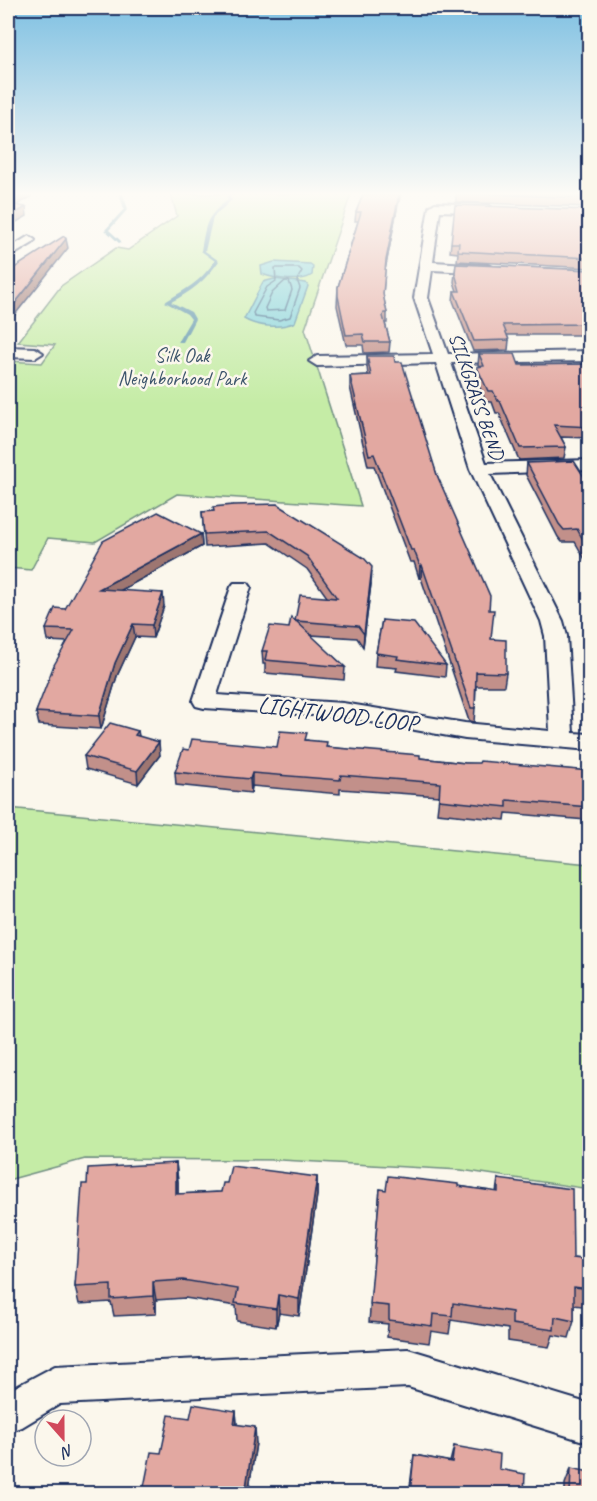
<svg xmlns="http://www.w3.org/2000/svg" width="597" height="1501" viewBox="0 0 597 1501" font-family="Caveat,sans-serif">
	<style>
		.green { fill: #c5eca6; stroke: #708e82; stroke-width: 1.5 }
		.water { fill: #80d2d9; stroke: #5891a8; stroke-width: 1.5 }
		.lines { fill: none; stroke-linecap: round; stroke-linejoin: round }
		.shore { stroke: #43708f; stroke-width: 1.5 }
		.stream { fill: #5891a8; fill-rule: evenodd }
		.street-casing { stroke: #1b2f5e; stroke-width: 4 }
		.street { fill: #fbf7ec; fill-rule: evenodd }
		.wall { fill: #c2908a; stroke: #1b2f5e; stroke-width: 1.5 }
		.shaded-wall { fill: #9e7671; stroke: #1b2f5e; stroke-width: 1.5 }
		.building { fill: #e2a8a1; stroke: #1b2f5e; stroke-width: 1.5 }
		.labels { text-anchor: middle; stroke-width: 5; stroke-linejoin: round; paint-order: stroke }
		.far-park-label { font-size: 20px; fill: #3d556c; stroke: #fbf7ec }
		.far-street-label { font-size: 20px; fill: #1b2f5e; stroke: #fbf7ec }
		.street-label { font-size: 24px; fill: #1b2f5e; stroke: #fbf7ec }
	</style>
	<rect width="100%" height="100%" fill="#fbf7ec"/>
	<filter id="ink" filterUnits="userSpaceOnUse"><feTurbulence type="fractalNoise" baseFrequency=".0167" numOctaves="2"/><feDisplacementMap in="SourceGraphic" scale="12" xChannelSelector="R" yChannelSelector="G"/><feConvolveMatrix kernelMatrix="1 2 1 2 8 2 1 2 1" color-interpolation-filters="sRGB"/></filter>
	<g filter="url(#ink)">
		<!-- green -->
		<g class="green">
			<path d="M 171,194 L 351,194 L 305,329 L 361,506 L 177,494 L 95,542 L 48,538 L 31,570 L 8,568 L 8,361 L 42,363 L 55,345 L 18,342 L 61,286 L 116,248 L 128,250 L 177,216 Z"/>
			<path d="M 8,808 L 589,864 L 589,1189 L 461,1170 L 281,1160 L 85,1159 L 8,1180 Z"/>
		</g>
		<!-- water -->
		<g class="water">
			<path d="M 274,262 L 310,264 L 313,266 L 312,275 C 301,283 275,279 262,274 L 261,266 Z"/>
			<path d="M 274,279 L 306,283 L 308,286 L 295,322 C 281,329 257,327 244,319 L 263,282 Z"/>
		</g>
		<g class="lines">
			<!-- shore -->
			<g class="shore">
				<path d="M 275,268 L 299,268 L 302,271 L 297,280 L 300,288 L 290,317 L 279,320 L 255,317 L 253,313 L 267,287 L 276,281 Z"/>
				<path d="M 285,281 L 289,281 L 292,290 L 285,310 L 266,311 L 265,308 L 272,293 Z"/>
			</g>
			<!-- stream -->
			<g class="stream">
				<path d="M 119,194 L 123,194 L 128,209 L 109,230 L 121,241 L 121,242 L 119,243 L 105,230 L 124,209 Z"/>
				<path d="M 229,194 L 233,194 L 230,197 L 232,200 L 213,217 L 205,251 L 219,261 C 206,280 191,292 171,302 L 191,312 L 195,319 L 183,342 L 179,342 L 178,341 L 191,319 L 187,314 L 165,302 C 187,288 198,284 215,261 L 201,251 C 206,224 205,217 228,200 L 226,197 Z"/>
			</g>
			<!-- street casing -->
			<g class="street-casing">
				<g id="street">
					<path d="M 435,203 L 488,205 L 494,209 L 488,213 L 440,211 L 433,262 L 488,265 L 495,269 L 488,273 L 432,270 L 428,298 L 448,354 L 590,351 L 590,361 L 451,363 L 486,463 L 590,460 L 590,470 L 490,474 L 563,621 L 567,636 L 573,733 L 590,734 L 590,750 L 465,739 L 343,717 L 204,708 L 196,706 L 193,701 L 231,587 L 234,583 L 248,583 L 251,587 L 217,695 L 343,703 L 465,723 L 550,731 L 545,636 L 541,621 L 470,469 L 436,363 L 317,366 L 309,361 L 317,356 L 433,354 L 414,298 L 429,207 Z"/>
					<path d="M 29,236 L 35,240 L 33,243 L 8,258 L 8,249 Z"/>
					<path d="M 8,347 L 35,348 L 43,353 L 35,358 L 8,357 Z"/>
					<path d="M 408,1349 L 590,1404 L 590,1443 L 408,1387 L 60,1404 L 22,1427 L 8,1432 L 8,1391 L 55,1366 Z"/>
				</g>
			</g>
			<!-- street -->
			<use href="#street" class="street"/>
		</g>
		<!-- wall -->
		<g class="wall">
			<path d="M 456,194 L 590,194 L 590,207 L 456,202 Z"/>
			<path d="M 397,209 L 385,270 L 383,295 L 387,313 L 387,323 L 385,323 L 390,342 L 389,352 L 364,353 L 363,345 L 346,345 L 337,306 L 338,287 L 358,221 L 355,221 L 356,212 Z"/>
			<path d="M 590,210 L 590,268 L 457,261 L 458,253 L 450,252 L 451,243 Z"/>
			<path d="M 456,264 L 590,270 L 590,335 L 507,335 L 509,340 L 508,350 L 473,351 L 453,301 L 454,291 L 457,291 L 454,282 Z"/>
			<path d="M 479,354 L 519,365 L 590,364 L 590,438 L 561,437 L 566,447 L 564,458 L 519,460 L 499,413 L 496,413 L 492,402 L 486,402 L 476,378 L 477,367 L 479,367 L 478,365 Z"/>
			<path d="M 367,356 L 395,362 L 437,475 L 489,610 L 491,639 L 506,673 L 504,686 L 476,686 L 475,708 L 474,722 L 469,721 L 421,578 L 419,578 L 414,562 L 410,562 L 374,466 L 368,466 L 350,387 L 350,376 L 368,375 L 367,367 Z"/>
			<path d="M 527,463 L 590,486 L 590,568 L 575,542 L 562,542 L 558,537 L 526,475 Z"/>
			<path d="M 233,505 L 371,584 L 363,647 L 357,638 L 310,635 L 345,667 L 344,680 L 265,673 L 265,664 L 263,664 L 262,651 L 289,628 L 295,621 L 327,597 L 307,569 L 269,543 L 205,547 L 202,512 L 214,511 Z"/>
			<path d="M 201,534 L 202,546 L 121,590 L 164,606 L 153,638 L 135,637 L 117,676 L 101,729 L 39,725 L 36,712 L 67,642 L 48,641 L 46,629 L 65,609 Z"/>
			<path d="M 382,620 L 446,665 L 445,677 L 396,671 L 397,668 L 375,666 L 376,653 Z"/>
			<path d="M 138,731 L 139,736 L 160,755 L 138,784 L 86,769 L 84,756 Z"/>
			<path d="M 307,740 L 327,747 L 420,758 L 465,763 L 590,771 L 590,835 L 587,834 L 586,820 L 506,813 L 505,820 L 437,813 L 439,796 L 340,789 L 340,794 L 252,786 L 251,793 L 176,785 L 175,772 L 189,750 L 277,747 Z"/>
			<path d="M 176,1163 L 178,1182 L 178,1194 L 221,1192 L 227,1183 L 317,1177 L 317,1195 L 299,1316 L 279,1313 L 276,1327 L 237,1321 L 236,1306 L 185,1298 L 156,1300 L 156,1314 L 114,1316 L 111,1302 L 79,1304 L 75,1287 L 87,1184 Z"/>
			<path d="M 498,1179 L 573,1258 L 590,1260 L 590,1307 L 574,1305 L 574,1321 L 569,1338 L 553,1335 L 549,1347 L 508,1341 L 508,1329 L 451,1320 L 449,1334 L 431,1331 L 429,1343 L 387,1337 L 388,1324 L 369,1322 L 380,1189 L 386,1190 L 458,1186 L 496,1192 Z"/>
			<path d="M 236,1411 L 237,1424 L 256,1443 L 248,1494 L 145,1494 L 144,1487 L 161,1453 Z"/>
			<path d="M 454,1446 L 499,1469 L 524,1494 L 409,1494 L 414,1455 L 450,1462 Z"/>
			<path d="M 571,1468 L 590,1494 L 565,1494 L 565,1484 Z"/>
		</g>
		<!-- shaded-wall -->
		<g class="shaded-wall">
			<path d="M 20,194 L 30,194 L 31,197 L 8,210 L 8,201 Z"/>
			<path d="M 399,194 L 401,194 L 397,209 L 385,270 L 386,260 Z"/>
			<path d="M 26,207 L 27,216 L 8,227 L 8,218 Z"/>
			<path d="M 66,239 L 68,248 L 9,322 L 8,312 Z"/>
			<path d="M 201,534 L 202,546 L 101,601 L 99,589 Z"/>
			<path d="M 422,565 L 421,578 L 419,578 L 420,566 Z"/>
			<path d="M 372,571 L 371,584 L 363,647 L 364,634 Z"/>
			<path d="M 163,593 L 164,606 L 153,638 L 152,625 Z"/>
			<path d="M 133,624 L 135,637 L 117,676 L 101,729 L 99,716 L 115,663 Z"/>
			<path d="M 159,742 L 160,755 L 138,784 L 137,771 Z"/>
			<path d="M 252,773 L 252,786 L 251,793 L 250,779 Z"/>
			<path d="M 176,1163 L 178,1182 L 178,1212 L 176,1194 Z"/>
			<path d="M 317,1177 L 317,1195 L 299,1316 L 299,1299 Z"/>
			<path d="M 153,1282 L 156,1300 L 156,1314 L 153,1296 Z"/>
			<path d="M 278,1295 L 279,1313 L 276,1327 L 276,1309 Z"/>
			<path d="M 236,1411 L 237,1427 L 234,1424 Z"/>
			<path d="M 255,1427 L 256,1443 L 248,1494 L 245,1494 Z"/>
		</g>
		<!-- building -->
		<g class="building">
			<path d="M 8,194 L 20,194 L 8,201 Z"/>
			<path d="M 363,194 L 399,194 L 386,260 L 383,294 L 387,313 L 384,313 L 383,316 L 390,342 L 365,342 L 363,334 L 346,335 L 338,296 L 338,287 L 361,212 L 356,212 Z"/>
			<path d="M 480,194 L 590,194 L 590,198 Z"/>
			<path d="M 8,204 L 26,207 L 8,218 Z"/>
			<path d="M 455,205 L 590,210 L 590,258 L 458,251 L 459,243 L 451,243 Z"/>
			<path d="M 64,236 L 66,239 L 8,312 L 8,272 Z"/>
			<path d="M 456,264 L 590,270 L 590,324 L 503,325 L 509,340 L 474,341 L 454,291 L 460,291 L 455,273 Z"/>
			<path d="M 479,354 L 515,354 L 519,365 L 590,364 L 590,427 L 554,425 L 566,447 L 520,448 L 500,401 L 498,401 L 493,391 L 488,391 L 477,367 L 484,366 Z"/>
			<path d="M 367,356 L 394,356 L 395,362 L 402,362 L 437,475 L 490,596 L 489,610 L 494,610 L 491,639 L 506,640 L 506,673 L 476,672 L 475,708 L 471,708 L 422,565 L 420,566 L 414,550 L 411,550 L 374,454 L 369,455 L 350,376 L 371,375 Z"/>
			<path d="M 574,461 L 590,486 L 590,552 L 577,529 L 564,530 L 559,524 L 527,463 Z"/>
			<path d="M 277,504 L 364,558 L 372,567 L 364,634 L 358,626 L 296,621 L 345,667 L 265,660 L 267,651 L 262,651 L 270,626 L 289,628 L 291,617 L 295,621 L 300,595 L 337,598 L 307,556 L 269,531 L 204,534 L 202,512 L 214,511 L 213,507 L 233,505 Z"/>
			<path d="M 158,512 L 201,534 L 99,589 L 163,593 L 152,625 L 133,624 L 115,663 L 99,716 L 36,712 L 54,665 L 74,630 L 46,629 L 55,608 L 65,609 L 103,541 Z"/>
			<path d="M 382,620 L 414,623 L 446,665 L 397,659 L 398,656 L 376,653 Z"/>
			<path d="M 110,723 L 138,731 L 135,735 L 159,742 L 137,771 L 84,756 Z"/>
			<path d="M 280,731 L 307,733 L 305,740 L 327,742 L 326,747 L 420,755 L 420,758 L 465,763 L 479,763 L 480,761 L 590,771 L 590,819 L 589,807 L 507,800 L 507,807 L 439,800 L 440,783 L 341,775 L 340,780 L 252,773 L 250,779 L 175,772 L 183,749 L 189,750 L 192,739 L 277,747 Z"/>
			<path d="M 176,1163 L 176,1194 L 221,1192 L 223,1183 L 227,1183 L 231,1166 L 317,1177 L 299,1299 L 278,1295 L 276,1309 L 235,1303 L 238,1289 L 183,1280 L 153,1282 L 153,1296 L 111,1299 L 111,1285 L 75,1287 L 82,1184 L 87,1184 L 88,1168 Z"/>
			<path d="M 388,1176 L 458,1184 L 458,1186 L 498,1192 L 498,1179 L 572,1189 L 573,1258 L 590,1260 L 590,1289 L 574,1287 L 574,1321 L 555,1317 L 554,1330 L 512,1324 L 512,1312 L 453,1303 L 452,1316 L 433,1314 L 432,1326 L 389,1320 L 389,1306 L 370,1304 L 380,1189 L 386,1190 Z"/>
			<path d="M 193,1404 L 236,1411 L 234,1424 L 255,1427 L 245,1494 L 150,1494 L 151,1489 L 144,1487 L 151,1452 L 161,1453 L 169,1415 L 190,1418 Z"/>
			<path d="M 454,1446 L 500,1454 L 499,1469 L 525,1474 L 524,1494 L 410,1494 L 414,1455 L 452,1462 Z"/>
			<path d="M 571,1468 L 590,1472 L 590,1494 L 570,1494 Z"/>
		</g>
	</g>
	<!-- sky -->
	<linearGradient id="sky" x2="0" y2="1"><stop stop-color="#7ec0e2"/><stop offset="0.48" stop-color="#fdfbf6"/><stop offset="1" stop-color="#fdfbf6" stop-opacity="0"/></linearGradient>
	<rect width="597" height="404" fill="url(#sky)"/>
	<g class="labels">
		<!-- far-park labels -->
		<g class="far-park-label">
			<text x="182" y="362">Silk Oak<tspan x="182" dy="23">Neighborhood Park</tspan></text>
		</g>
		<!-- far-street labels -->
		<g class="far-street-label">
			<text transform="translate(477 396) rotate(71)" y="7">SILKGRASS BEND</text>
		</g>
		<!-- street labels -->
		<g class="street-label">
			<text transform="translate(338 714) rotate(7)" y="8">LIGHTWOOD LOOP</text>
		</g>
	</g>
	<!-- margin -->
	<rect width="597" height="1501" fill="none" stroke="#fbf7ec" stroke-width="30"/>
	<rect x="15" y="15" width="567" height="1471" fill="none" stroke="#1b2f5e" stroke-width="2" filter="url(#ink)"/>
	<!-- north arrow -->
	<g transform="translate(63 1438) rotate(159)"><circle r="28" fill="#fbf7ec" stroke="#a1a7b3" stroke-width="1.5"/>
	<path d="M0-4.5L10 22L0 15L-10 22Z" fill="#d1495b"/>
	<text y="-9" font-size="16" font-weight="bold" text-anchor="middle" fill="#1b2f5e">N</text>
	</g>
</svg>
